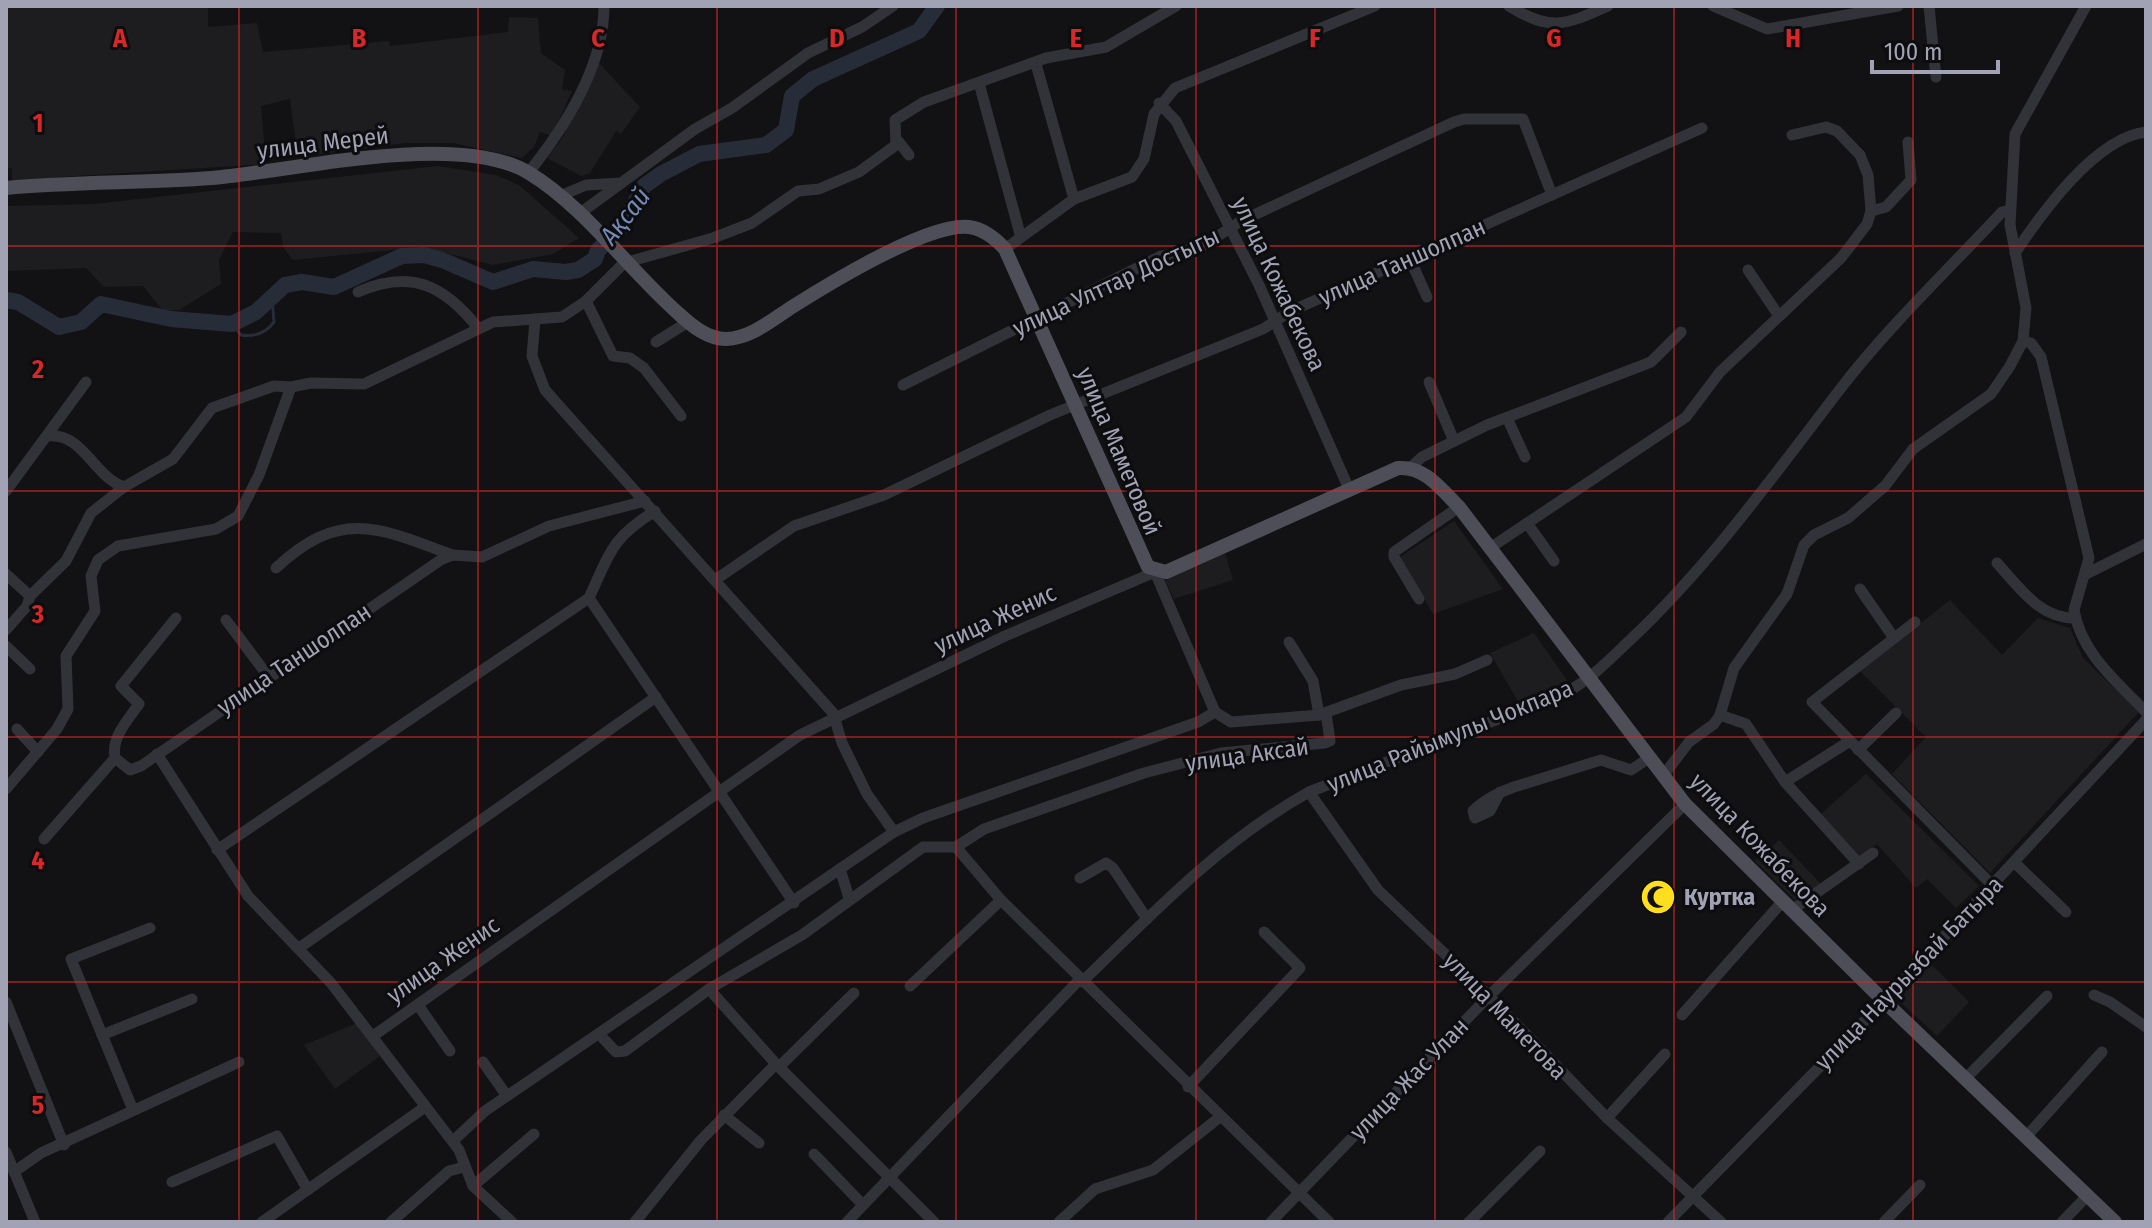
<svg xmlns="http://www.w3.org/2000/svg" width="2152" height="1228" viewBox="0 0 2152 1228" font-family="'Fira Sans Condensed',sans-serif">
	<style>
		.built { fill: #1d1d20 }
		.lines { fill: none; stroke-linecap: round; stroke-linejoin: round }
		.stream { stroke: #272d38; stroke-width: 3 }
		.river { stroke: #272d38; stroke-width: 16 }
		.minor { stroke: #323239; stroke-width: 11 }
		.major { stroke: #4e4e58; stroke-width: 14 }
		.grid { fill: none; stroke: #d62828; stroke-width: 2; stroke-opacity: 0.55 }
		.labels { text-anchor: middle; stroke-width: 6; stroke-linejoin: round; paint-order: stroke }
		.street-label { font-size: 24px; fill: #a1a3b5; stroke: #0d0c0e }
		.poi-label { font-size: 24px; font-weight: bold; fill: #a1a3b5; stroke: #0d0c0e; text-anchor: start }
		.water-label { font-size: 26px; font-style: italic; fill: #748ab5; stroke: #0d0c0e }
		.grid-label { font-size: 26px; text-anchor: middle; font-weight: bold; fill: #d62828; stroke: #0d0c0e; stroke-width: 6; stroke-linejoin: round; paint-order: stroke }
	</style>
	<rect width="100%" height="100%" fill="#121113"/>
	<!-- built -->
	<g class="built">
		<path d="M 6,6 L 208,6 L 208,27 L 257,23 L 263,52 L 389,41 L 390,46 L 508,32 L 509,17 L 538,18 L 541,53 L 565,70 L 562,89 L 572,91 L 552,136 L 540,132 L 534,147 L 522,158 L 453,143 L 406,143 L 298,157 L 290,99 L 261,106 L 266,164 L 12,180 L 12,168 L 6,169 Z"/>
		<path d="M 597,61 L 640,107 L 621,134 L 616,131 L 590,173 L 581,176 L 547,158 L 563,137 Z"/>
		<path d="M 438,166 L 496,175 L 519,185 L 579,238 L 553,254 L 493,265 L 423,247 L 293,260 L 283,247 L 281,233 L 233,232 L 219,260 L 221,284 L 179,310 L 163,311 L 143,286 L 104,287 L 86,268 L 6,271 L 6,206 L 94,204 Z"/>
		<path d="M 1454,521 L 1503,589 L 1433,614 L 1400,557 Z"/>
		<path d="M 1225,553 L 1233,580 L 1174,599 L 1165,580 Z"/>
		<path d="M 1950,600 L 2002,655 L 2038,618 L 2070,628 L 2083,658 L 2139,712 L 1990,873 L 1892,774 L 1926,737 L 1860,671 Z"/>
		<path d="M 1534,633 L 1569,683 L 1519,703 L 1490,653 Z"/>
		<path d="M 1866,774 L 1979,886 L 1956,908 L 1927,879 L 1916,888 L 1877,844 L 1859,857 L 1821,814 Z"/>
		<path d="M 1779,840 L 1821,884 L 1795,900 L 1755,861 Z"/>
		<path d="M 1931,964 L 1969,1002 L 1937,1036 L 1896,998 Z"/>
		<path d="M 357,1023 L 380,1056 L 335,1089 L 304,1045 Z"/>
	</g>
	<g class="lines">
		<!-- stream -->
		<path class="stream" d="M 232,324 L 241,335 C 255,337 266,333 274,322 L 272,297"/>
		<!-- river -->
		<path class="river" d="M 6,300 L 18,302 L 59,327 L 81,322 L 101,304 L 171,319 L 232,324 L 256,312 L 285,285 L 302,282 L 334,287 L 402,256 L 424,255 L 442,260 L 493,282 L 533,269 L 566,272 L 578,270 L 595,259 L 598,250 L 622,227 L 644,186 L 661,174 L 699,154 L 766,145 L 786,130 L 792,96 L 813,79 L 919,31 L 937,6"/>
		<!-- minor -->
		<g class="minor">
			<path d="M 1509,6 C 1551,32 1565,25 1608,6"/>
			<path d="M 1713,6 L 1767,29 L 1898,6"/>
			<path d="M 1929,6 L 1936,77"/>
			<path d="M 1036,64 L 1074,199"/>
			<path d="M 979,83 L 1020,234"/>
			<path d="M 1159,103 L 1176,121 L 1259,285 L 1349,489"/>
			<path d="M 898,141 L 909,155"/>
			<path d="M 529,172 C 565,127 604,67 604,6"/>
			<path d="M 560,196 L 586,185 L 621,183"/>
			<path d="M 1871,211 L 1886,207 L 1911,180 L 1908,142"/>
			<path d="M 579,214 L 695,129 L 732,108 L 808,53 L 862,27 L 893,6"/>
			<path d="M 1005,249 L 1074,199 L 1132,177 L 1144,159 L 1154,114 L 1175,88 L 1375,6"/>
			<path d="M 2015,253 C 2042,213 2095,138 2146,132"/>
			<path d="M 1410,259 L 1427,297"/>
			<path d="M 1748,270 L 1779,316"/>
			<path d="M 358,292 C 411,269 444,285 478,328"/>
			<path d="M 586,301 L 613,356 L 630,358 L 644,368 L 681,416"/>
			<path d="M 535,320 L 532,356 L 545,390 L 833,713 L 842,743 L 867,794 L 894,832"/>
			<path d="M 2023,341 L 2031,343 L 2041,357 L 2089,558 L 2074,610 C 2081,653 2117,682 2146,712"/>
			<path d="M 656,342 L 688,322"/>
			<path d="M 1429,382 L 1454,441"/>
			<path d="M 903,385 L 1161,256 L 1193,252 L 1241,221 L 1454,122 L 1464,119 L 1523,119 L 1552,195"/>
			<path d="M 1508,420 L 1525,457"/>
			<path d="M 48,436 C 84,433 93,476 124,487"/>
			<path d="M 1411,467 L 1422,457 L 1487,425 L 1651,362 L 1681,332"/>
			<path d="M 6,491 L 86,382"/>
			<path d="M 1527,523 L 1554,561"/>
			<path d="M 1490,548 L 1686,417 L 1720,372 L 1841,258 L 1867,224 L 1871,211 L 1868,175 L 1860,155 L 1837,131 L 1826,127 L 1792,135"/>
			<path d="M 1997,563 C 2020,588 2039,618 2075,618"/>
			<path d="M 276,568 C 339,509 377,526 452,555"/>
			<path d="M 6,574 L 30,596"/>
			<path d="M 2086,574 L 2146,544"/>
			<path d="M 715,580 L 794,526 L 884,495 L 1050,415 L 1263,329 L 1289,312 L 1702,128"/>
			<path d="M 1860,589 L 1894,638"/>
			<path d="M 589,598 L 794,903"/>
			<path d="M 1419,599 L 1394,557 L 1394,552 L 1459,507"/>
			<path d="M 176,618 L 121,686 L 139,704 C 128,720 111,737 115,758 L 130,770 L 141,766 L 442,559 L 453,555 L 482,557 L 549,526 L 645,501"/>
			<path d="M 226,620 L 268,676"/>
			<path d="M 1915,622 L 1812,702 L 1993,886"/>
			<path d="M 6,630 L 27,606 L 30,596 L 66,561 L 91,513 L 124,487 L 173,459 L 212,408 L 274,386 L 291,387"/>
			<path d="M 1289,642 L 1313,681 L 1319,715"/>
			<path d="M 6,646 L 30,669"/>
			<path d="M 1720,715 L 1746,724 L 1785,782 L 1859,864"/>
			<path d="M 17,729 L 38,752"/>
			<path d="M 1858,750 L 1896,713"/>
			<path d="M 157,754 L 248,896 L 331,983 L 459,1150 L 473,1186 L 512,1222"/>
			<path d="M 1663,776 L 1689,742 L 1714,724 L 1720,715 L 1734,668 L 1787,594 L 1804,545 L 1814,535 L 1848,518 L 1885,486 L 1913,449 L 1991,394 L 2010,366 L 2023,341 L 2026,308 L 2010,225 L 2015,134 L 2086,6"/>
			<path d="M 1785,782 L 1850,741"/>
			<path d="M 6,789 L 57,729 L 68,709 L 66,656 L 95,611 L 91,576 L 98,560 L 118,546 L 216,529 L 238,516 L 259,475 L 291,387 L 311,383 L 364,384 L 493,322 L 562,317 L 586,301 L 624,263 L 713,238 L 752,223 L 798,191 L 819,189 L 859,172 L 896,145 L 895,120 L 924,102 L 1046,58 L 1106,47 L 1176,6"/>
			<path d="M 1309,792 L 1378,890 L 1489,996 L 1607,1118 L 1721,1222"/>
			<path d="M 1500,792 L 1490,811 L 1475,818 L 1473,811 C 1485,799 1498,793 1514,787 L 1601,760 L 1631,770 L 1649,758"/>
			<path d="M 44,839 L 115,758"/>
			<path d="M 956,847 L 1001,900 L 1329,1222"/>
			<path d="M 217,850 L 589,598 C 610,553 611,538 655,511"/>
			<path d="M 2015,863 L 2066,912"/>
			<path d="M 840,869 L 849,898"/>
			<path d="M 1080,878 L 1106,863 L 1113,868 L 1147,919"/>
			<path d="M 1792,910 L 1873,853"/>
			<path d="M 299,948 L 656,697"/>
			<path d="M 1082,982 C 1154,912 1221,841 1309,792 L 1563,694 C 1589,681 1608,661 1629,641 C 1710,565 1774,475 1841,388 C 1889,326 1948,270 2002,212 L 2010,210"/>
			<path d="M 910,986 L 1001,900"/>
			<path d="M 709,989 L 776,1064 L 934,1222"/>
			<path d="M 2094,995 L 2110,1002 L 2146,1027"/>
			<path d="M 6,1002 L 64,1145"/>
			<path d="M 418,1005 L 450,1051"/>
			<path d="M 1682,1015 L 1783,901"/>
			<path d="M 599,1034 L 616,1052 L 625,1051 L 709,989 L 802,935 L 923,847 L 956,847 L 984,829 L 1144,773 L 1221,753 L 1325,743 L 1330,741 L 1326,713"/>
			<path d="M 102,1035 L 192,999"/>
			<path d="M 373,1036 L 800,735 L 1005,636 L 1155,572 L 1215,712"/>
			<path d="M 483,1062 L 507,1096"/>
			<path d="M 779,1067 L 854,993"/>
			<path d="M 1965,1079 L 2047,996"/>
			<path d="M 1188,1087 L 1300,968 L 1264,932"/>
			<path d="M 133,1110 L 71,959 L 150,928"/>
			<path d="M 724,1115 L 759,1143"/>
			<path d="M 1607,1118 L 1665,1054"/>
			<path d="M 2026,1137 L 2102,1052"/>
			<path d="M 453,1141 L 485,1111 L 894,832 L 923,818 L 1198,722 L 1215,712 L 1231,722 L 1319,715 L 1401,685 L 1455,674 L 1487,660"/>
			<path d="M 6,1152 L 35,1222"/>
			<path d="M 814,1154 L 863,1205"/>
			<path d="M 14,1172 L 41,1153 L 239,1062"/>
			<path d="M 172,1182 L 277,1136 L 308,1190"/>
			<path d="M 473,1186 L 534,1134"/>
			<path d="M 262,1222 L 425,1107"/>
			<path d="M 391,1222 L 449,1171 L 464,1167"/>
			<path d="M 635,1222 L 701,1140 L 776,1064"/>
			<path d="M 847,1222 L 1080,979"/>
			<path d="M 1059,1222 L 1095,1189 L 1153,1170 L 1220,1117"/>
			<path d="M 1271,1222 L 1489,996 L 1685,804"/>
			<path d="M 1469,1222 L 1540,1151"/>
			<path d="M 1668,1222 L 1884,1001 L 2146,720"/>
			<path d="M 1884,1222 L 1920,1185"/>
			<path d="M 2062,1222 L 2087,1196"/>
		</g>
		<!-- major -->
		<path class="major" d="M 6,188 C 74,182 144,183 212,178 C 295,171 459,130 529,173 C 585,207 629,270 679,314 C 692,326 708,339 726,339 C 751,338 772,320 792,307 C 827,285 929,222 969,227 C 984,229 995,238 1005,249 L 1148,567 L 1166,572 L 1398,468 C 1425,466 1441,489 1459,507 L 1685,804 L 1884,1001 L 2115,1222"/>
	</g>
	<!-- grid -->
	<path class="grid" d="M 239,6 L 239,1222M 478,6 L 478,1222M 717,6 L 717,1222M 956,6 L 956,1222M 1196,6 L 1196,1222M 1435,6 L 1435,1222M 1674,6 L 1674,1222M 1913,6 L 1913,1222M 6,246 L 2146,246M 6,491 L 2146,491M 6,737 L 2146,737M 6,982 L 2146,982"/>
	<!-- icons -->
	<defs>
		<g id="mosque-disc" transform="scale(1.8)"><circle r="9.5" fill="#ffde1e" stroke="#0d0c0e"/><path d="M3.5-4.9A6 6 0 1 0 3.5 4.9A5 5 0 1 1 3.5-4.9Z" fill="#111"/></g>
	</defs>
	<g fill-rule="evenodd">
		<use href="#mosque-disc" x="1658" y="897"/>
	</g>
	<g class="labels">
		<!-- street labels -->
		<g class="street-label">
			<text transform="translate(323 143) rotate(-7)" y="8">улица Мерей</text>
			<text transform="translate(1402 262) rotate(-24)" y="8">улица Таншолпан</text>
			<text transform="translate(1116 282) rotate(-25)" y="8">улица Улттар Достыгы</text>
			<text transform="translate(1279 284) rotate(65)" y="8">улица Кожабекова</text>
			<text transform="translate(1119 451) rotate(67)" y="8">улица Маметовой</text>
			<text transform="translate(995 619) rotate(-25)" y="8">улица Женис</text>
			<text transform="translate(294 659) rotate(-34)" y="8">улица Таншолпан</text>
			<text transform="translate(1450 736) rotate(-22)" y="8">улица Райымулы Чокпара</text>
			<text transform="translate(1247 755) rotate(-8)" y="8">улица Аксай</text>
			<text transform="translate(1760 845) rotate(46)" y="8">улица Кожабекова</text>
			<text transform="translate(443 960) rotate(-35)" y="8">улица Женис</text>
			<text transform="translate(1909 973) rotate(-46)" y="8">улица Наурызбай Батыра</text>
			<text transform="translate(1505 1016) rotate(46)" y="8">улица Маметова</text>
			<text transform="translate(1409 1079) rotate(-46)" y="8">улица Жас Улан</text>
		</g>
		<!-- poi labels -->
		<g class="poi-label">
			<text x="1684" y="905">Куртка</text>
		</g>
		<!-- water labels -->
		<g class="water-label">
			<text transform="translate(625 216) rotate(-52)" y="9">Ақсай</text>
		</g>
	</g>
	<g class="grid-label">
		<text x="120" y="47">A</text>
		<text x="359" y="47">B</text>
		<text x="598" y="47">C</text>
		<text x="837" y="47">D</text>
		<text x="1076" y="47">E</text>
		<text x="1315" y="47">F</text>
		<text x="1554" y="47">G</text>
		<text x="1793" y="47">H</text>
		<text x="38" y="132">1</text>
		<text x="38" y="378">2</text>
		<text x="38" y="623">3</text>
		<text x="38" y="869">4</text>
		<text x="38" y="1114">5</text>
	</g>
	<!-- border -->
	<rect width="2152" height="1228" fill="none" stroke="#a1a3b5" stroke-width="16"/>
	<!-- scale -->
	<path d="M1872 60v12h126v-12" fill="none" stroke="#a1a3b5" stroke-width="4"/>
	<text x="1884" y="60" font-size="24" fill="#a1a3b5" stroke="#0d0c0e" stroke-width="6" paint-order="stroke">100 m</text>
</svg>
